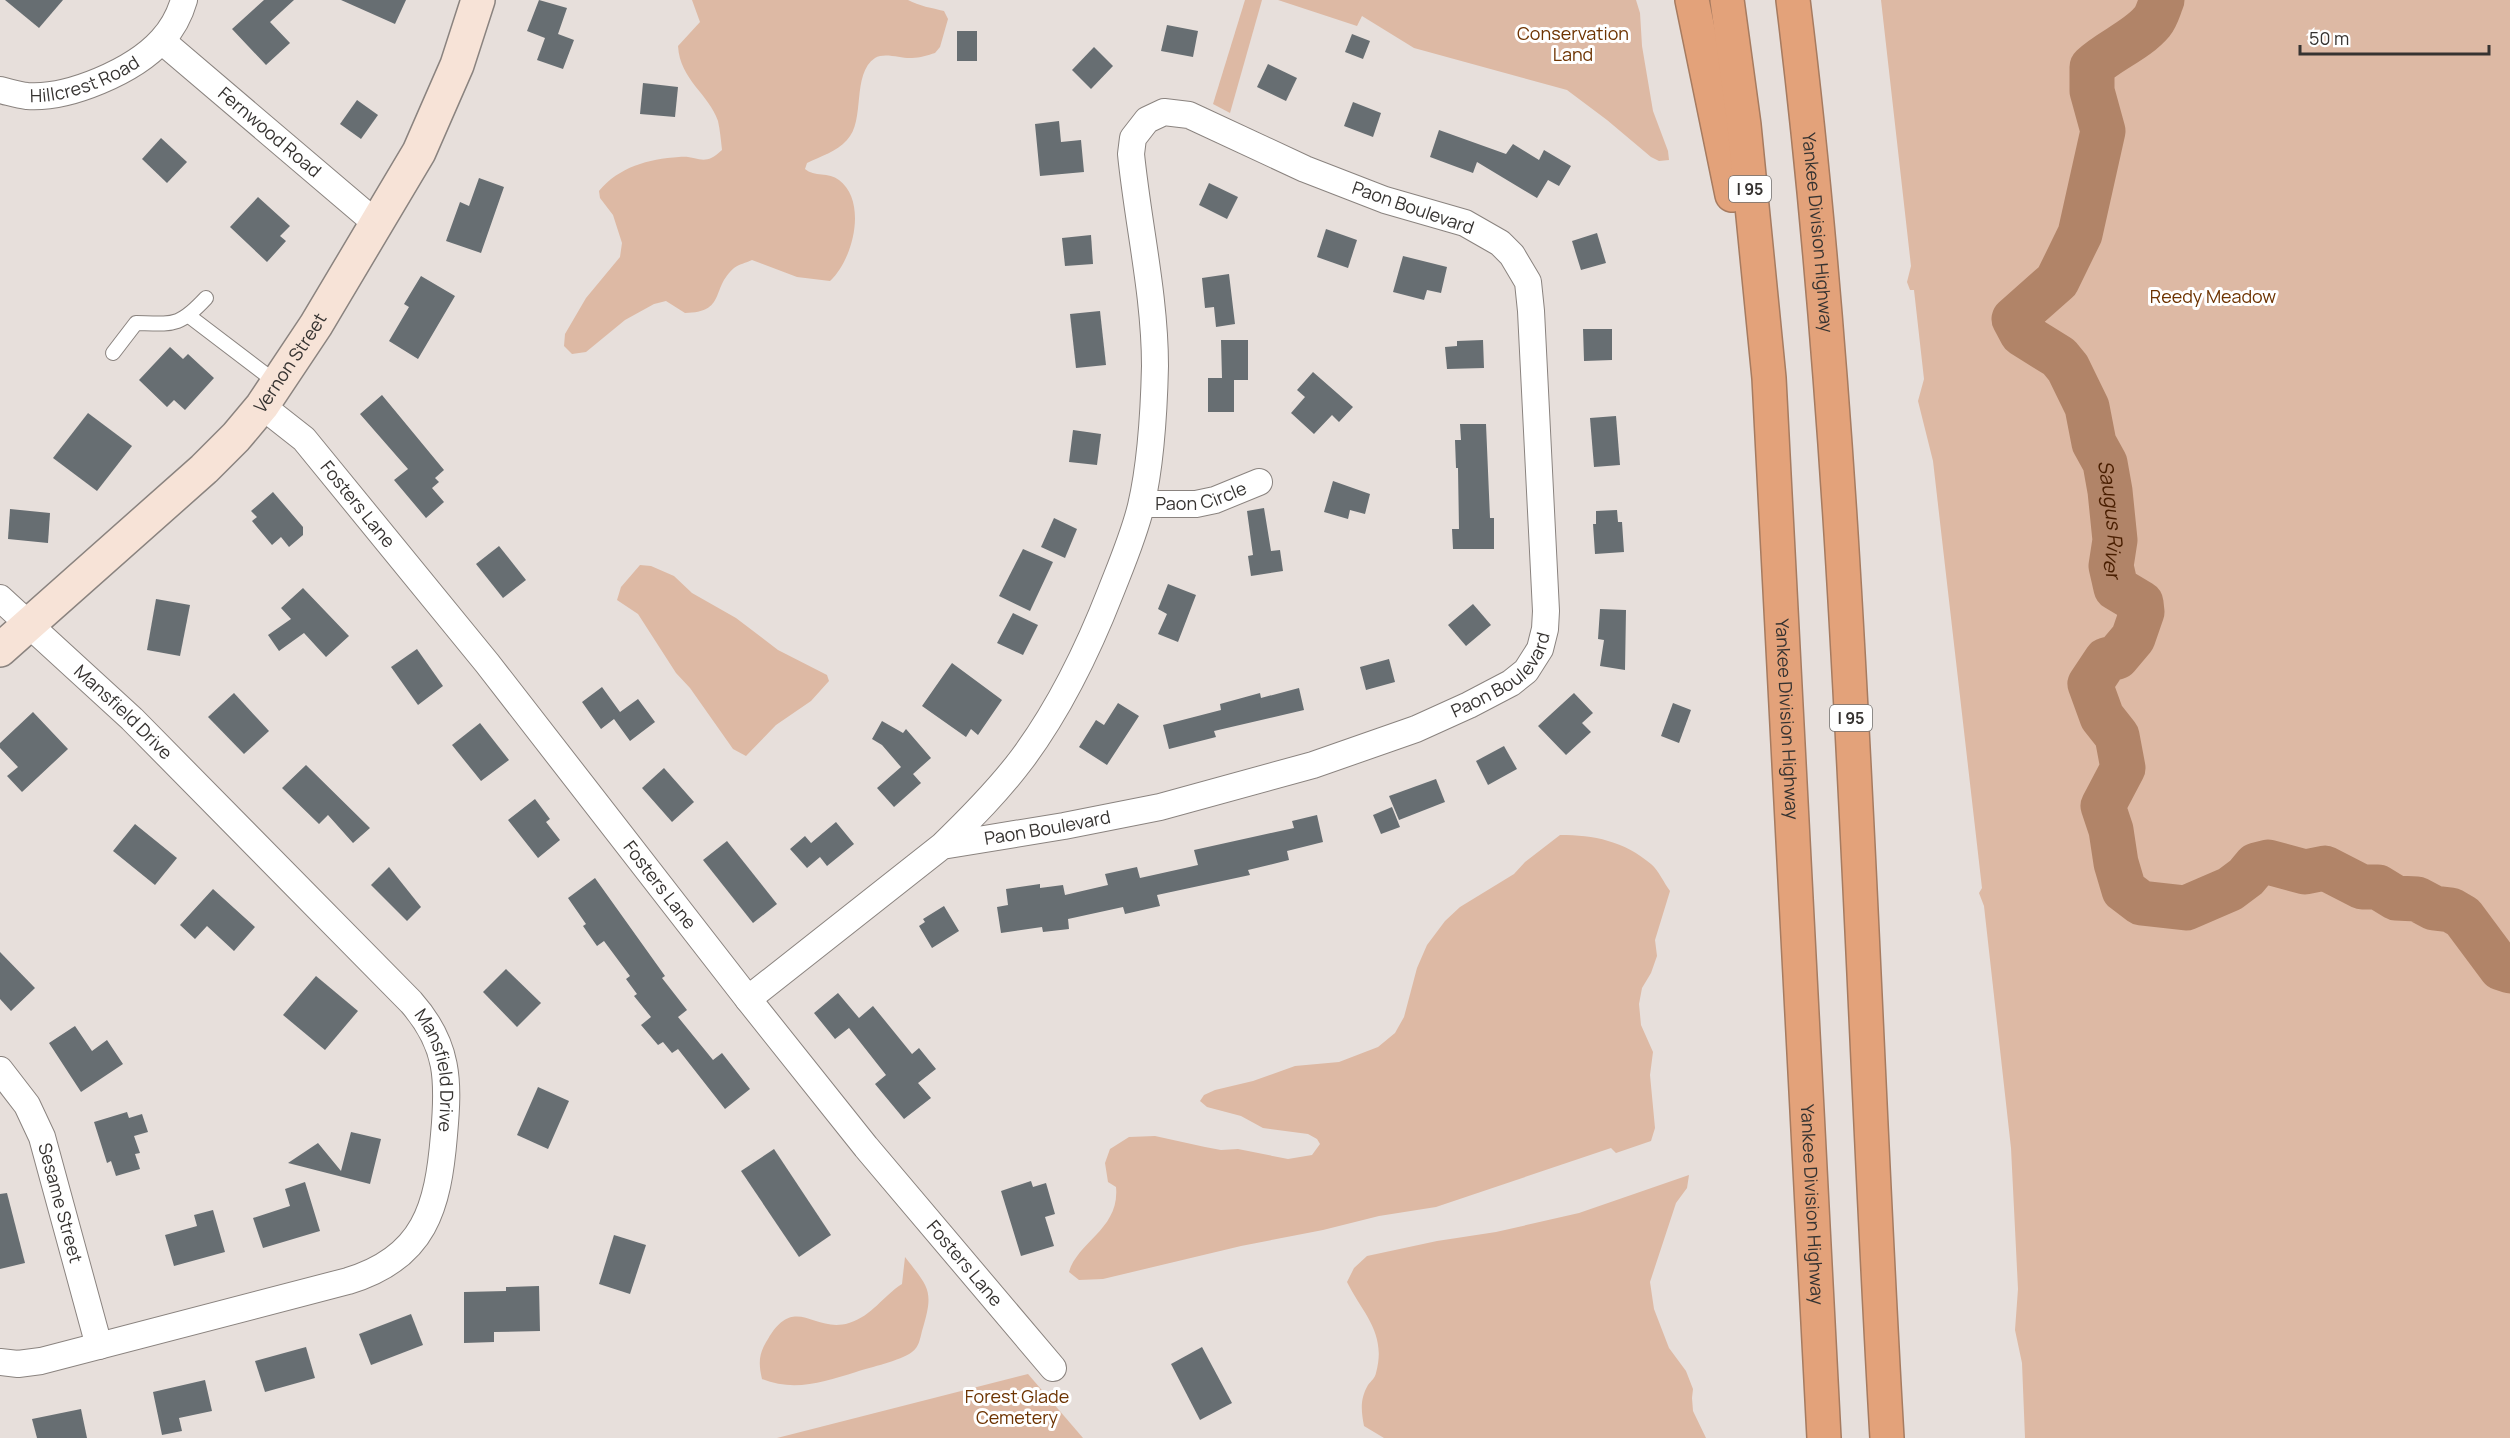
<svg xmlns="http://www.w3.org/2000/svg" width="2510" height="1438" viewBox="0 0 2510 1438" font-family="Manrope,sans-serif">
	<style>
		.green { fill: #ddb9a4 }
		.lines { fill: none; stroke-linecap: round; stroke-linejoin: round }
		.river { stroke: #b18468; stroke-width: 45 }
		.building { fill: #676e72 }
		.lane-casing { stroke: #8a837f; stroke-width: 16 }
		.street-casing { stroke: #8a837f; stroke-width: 28 }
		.secondary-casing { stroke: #8a837f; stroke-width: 36 }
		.highway-casing { stroke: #a67b60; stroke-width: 36 }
		.lane { stroke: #fff; stroke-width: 14 }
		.street { stroke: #fff; stroke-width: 26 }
		.secondary { stroke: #f7e3d7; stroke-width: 33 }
		.highway { stroke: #e3a27a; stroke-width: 33 }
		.labels { text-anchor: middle; stroke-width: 6; stroke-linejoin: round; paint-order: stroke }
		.shield { fill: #fff; stroke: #72706f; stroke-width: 1.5 }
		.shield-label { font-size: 16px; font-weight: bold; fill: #363331 }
		.park-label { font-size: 18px; fill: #6d3301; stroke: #fff }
		.street-label { font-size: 18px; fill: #363331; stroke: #fff }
		.water-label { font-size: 20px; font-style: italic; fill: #491e00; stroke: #fff }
	</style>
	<rect width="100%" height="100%" fill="#e7dfdb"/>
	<!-- green -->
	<g class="green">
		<path d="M 692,0 L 908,0 C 919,6 932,8 944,11 L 948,19 L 940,47 L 935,53 C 928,55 920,58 912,58 C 902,59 885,52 875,58 C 851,74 866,121 847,140 C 836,152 821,156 807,163 L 805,169 C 814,177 829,172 839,180 C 868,202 853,260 830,281 L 797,277 L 752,260 C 746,263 739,264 734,268 C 710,289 727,312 685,313 L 666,301 L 654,304 L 625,320 L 586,352 L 572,354 L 564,346 L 565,334 L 586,298 L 620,257 L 622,243 L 613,215 L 600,198 L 599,191 C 619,167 648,159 679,157 C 699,155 703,168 722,150 C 721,141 720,130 718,121 C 709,94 680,80 678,46 L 700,22 Z"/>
		<path d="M 1245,0 L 1262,0 L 1230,113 L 1213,104 Z"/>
		<path d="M 1278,0 L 1636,0 L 1640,13 L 1642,46 L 1653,111 L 1668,151 L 1669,160 L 1659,161 L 1651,157 L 1607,120 L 1567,90 L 1414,48 L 1362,16 L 1357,26 Z"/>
		<path d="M 1881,0 L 2510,0 L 2510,1438 L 2025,1438 L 2022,1363 L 2015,1330 L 2018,1289 L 2011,1148 L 1984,906 L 1979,893 L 1982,888 L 1933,461 L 1918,401 L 1924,379 L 1914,290 L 1910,290 L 1907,282 L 1911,266 Z"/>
		<path d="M 640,565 L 651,566 L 674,576 L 692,593 L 736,618 L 778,650 L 827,675 L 829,681 L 811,701 L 776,725 L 746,756 L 733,749 L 690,688 L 676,673 L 638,614 L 617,600 L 621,587 Z"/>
		<path d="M 1560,835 C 1594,835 1624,841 1651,864 C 1659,871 1664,883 1670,891 L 1655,940 L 1657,956 L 1651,973 L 1642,988 L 1639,1004 L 1641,1025 L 1653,1052 L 1650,1075 L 1655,1128 L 1651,1141 L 1616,1153 L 1611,1148 L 1436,1207 L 1379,1216 L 1323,1230 L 1241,1246 L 1103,1279 L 1079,1280 L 1069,1272 C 1078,1241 1120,1229 1116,1187 L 1108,1182 L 1105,1163 L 1110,1149 L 1129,1137 L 1155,1136 L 1205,1147 L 1221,1150 L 1238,1149 L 1288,1159 L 1312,1155 L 1320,1144 L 1317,1139 L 1308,1134 L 1263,1128 L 1241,1116 L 1207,1107 L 1200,1101 L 1204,1095 L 1215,1090 L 1253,1081 L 1295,1066 L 1339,1062 L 1378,1047 L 1395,1033 L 1404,1017 L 1417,968 L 1427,945 L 1445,921 L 1460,907 L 1514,874 L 1525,862 Z"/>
		<path d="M 1689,1175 L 1687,1188 L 1676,1203 L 1650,1282 L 1654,1309 L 1669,1348 L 1686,1371 L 1693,1389 L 1692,1398 L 1693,1411 L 1706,1438 L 1384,1438 L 1364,1426 C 1361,1410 1360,1399 1368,1385 C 1371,1381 1375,1378 1376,1373 C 1387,1333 1363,1314 1347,1282 L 1354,1268 L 1367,1256 L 1437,1241 L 1496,1232 L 1579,1213 Z"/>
		<path d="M 905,1257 C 930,1289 934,1291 922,1331 C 920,1339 919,1347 912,1352 C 900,1361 871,1367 856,1372 C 824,1382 794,1392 762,1379 C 758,1362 759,1353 768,1339 C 795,1293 814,1334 849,1323 C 872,1316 883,1296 902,1284 Z"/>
		<path d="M 1028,1374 L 1083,1438 L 777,1438 Z"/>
	</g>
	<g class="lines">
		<!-- river -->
		<path class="river" id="s1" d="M 2162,0 C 2159,7 2157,16 2152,22 C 2136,41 2110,50 2092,67 L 2092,91 L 2103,131 L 2080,234 L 2057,281 L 2014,319 L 2022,334 L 2059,357 L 2068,368 L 2087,407 L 2094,443 L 2105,463 L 2110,491 L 2115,540 L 2111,566 L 2116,588 L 2141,603 L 2142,612 L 2133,638 L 2117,657 L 2106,660 L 2090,684 L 2102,717 L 2117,736 L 2123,768 L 2103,806 L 2111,830 L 2116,863 L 2124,890 L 2141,903 L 2186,908 L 2230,889 L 2246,877 L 2256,865 L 2268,862 L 2305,872 L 2325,868 L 2362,887 L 2378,887 L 2396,898 L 2417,899 L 2434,908 L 2451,910 L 2463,917 L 2501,968 L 2510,971"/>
	</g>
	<!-- building -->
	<g class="building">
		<path d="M 5,0 L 63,0 L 39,28 Z"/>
		<path d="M 264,0 L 294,0 L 270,22 L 290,43 L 266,65 L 232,29 Z"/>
		<path d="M 341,0 L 406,0 L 395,24 Z"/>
		<path d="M 539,0 L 567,8 L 558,34 L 574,40 L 563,69 L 537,60 L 545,38 L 527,31 Z"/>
		<path d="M 1167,25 L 1198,31 L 1193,57 L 1161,51 Z"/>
		<rect x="957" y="31" width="20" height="30"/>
		<path d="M 1352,34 L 1370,41 L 1363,59 L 1345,52 Z"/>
		<path d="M 1094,47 L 1113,66 L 1091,89 L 1072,70 Z"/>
		<path d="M 1268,64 L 1297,78 L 1286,101 L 1257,87 Z"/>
		<path d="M 643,83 L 678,87 L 675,117 L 640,114 Z"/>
		<path d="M 357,100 L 378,115 L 361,139 L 340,124 Z"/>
		<path d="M 1353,102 L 1381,113 L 1373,137 L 1344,126 Z"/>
		<path d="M 1059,121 L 1061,142 L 1081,140 L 1084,172 L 1040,176 L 1035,124 Z"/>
		<path d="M 1439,130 L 1506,154 L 1513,144 L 1539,160 L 1544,150 L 1571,166 L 1559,186 L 1548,180 L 1537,198 L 1477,162 L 1473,173 L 1430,157 Z"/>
		<path d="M 161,138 L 187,162 L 167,183 L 142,159 Z"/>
		<path d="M 479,178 L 504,187 L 481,253 L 446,241 L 460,202 L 469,206 Z"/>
		<path d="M 1209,183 L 1238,197 L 1227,219 L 1199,205 Z"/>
		<path d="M 258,197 L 290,226 L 280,236 L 286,241 L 267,262 L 230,227 Z"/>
		<path d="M 1326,229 L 1357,240 L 1348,268 L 1317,257 Z"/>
		<path d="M 1597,233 L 1606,263 L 1581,270 L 1572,241 Z"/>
		<path d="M 1091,235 L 1093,264 L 1065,266 L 1062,238 Z"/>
		<path d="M 1403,256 L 1447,267 L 1441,293 L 1427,290 L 1424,300 L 1393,292 Z"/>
		<path d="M 1229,274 L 1235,324 L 1216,327 L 1214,307 L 1205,308 L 1202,278 Z"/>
		<path d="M 421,276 L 455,296 L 418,359 L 389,341 L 409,307 L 404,304 Z"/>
		<path d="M 1100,311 L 1106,365 L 1076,368 L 1070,314 Z"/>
		<path d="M 1583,329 L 1612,329 L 1612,360 L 1584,361 Z"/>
		<path d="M 1221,340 L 1248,340 L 1248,380 L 1234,380 L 1234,412 L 1208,412 L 1208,378 L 1222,378 Z"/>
		<path d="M 1483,340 L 1484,368 L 1447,369 L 1445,347 L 1457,346 L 1457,341 Z"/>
		<path d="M 170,347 L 183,359 L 188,354 L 214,378 L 185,410 L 174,400 L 167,407 L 139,380 Z"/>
		<path d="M 1313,372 L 1353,407 L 1339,422 L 1332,415 L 1314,434 L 1291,413 L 1305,397 L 1297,390 Z"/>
		<path d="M 382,395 L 444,470 L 435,478 L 439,482 L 432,488 L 444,502 L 426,518 L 394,480 L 408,469 L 360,414 Z"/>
		<path d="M 88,413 L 132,446 L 97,491 L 53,458 Z"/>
		<path d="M 1616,416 L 1620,465 L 1594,467 L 1590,418 Z"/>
		<path d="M 1460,424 L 1486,424 L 1490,518 L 1494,518 L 1494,549 L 1453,549 L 1452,529 L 1459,529 L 1458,468 L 1456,468 L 1455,440 L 1461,440 Z"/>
		<path d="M 1073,430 L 1101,434 L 1097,465 L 1069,462 Z"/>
		<path d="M 1333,481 L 1370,494 L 1365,514 L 1350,510 L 1348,519 L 1324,512 Z"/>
		<path d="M 273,492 L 303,527 L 303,535 L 289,547 L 281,537 L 272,545 L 252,521 L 257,517 L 251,511 Z"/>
		<path d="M 1264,508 L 1271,551 L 1280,550 L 1283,571 L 1251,576 L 1248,556 L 1253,555 L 1247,511 Z"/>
		<path d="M 10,509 L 50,513 L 48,543 L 8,539 Z"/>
		<path d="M 1617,510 L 1618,522 L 1622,522 L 1624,552 L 1595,554 L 1593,524 L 1596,524 L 1596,511 Z"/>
		<path d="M 1054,518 L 1077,529 L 1065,558 L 1041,547 Z"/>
		<path d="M 499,546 L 526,580 L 503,598 L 476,564 Z"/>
		<path d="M 1023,549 L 1053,562 L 1030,611 L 999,596 Z"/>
		<path d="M 1168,584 L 1196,595 L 1178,642 L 1158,634 L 1167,614 L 1158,609 Z"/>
		<path d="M 303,588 L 349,636 L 326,657 L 304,633 L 279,651 L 268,635 L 291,619 L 281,608 Z"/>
		<path d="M 156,599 L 190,605 L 180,656 L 147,650 Z"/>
		<path d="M 1473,604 L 1491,625 L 1466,646 L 1448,625 Z"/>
		<path d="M 1600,609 L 1626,610 L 1625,670 L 1600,666 L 1604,640 L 1598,639 Z"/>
		<path d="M 1013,613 L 1038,625 L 1023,655 L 997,643 Z"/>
		<path d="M 417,649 L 443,686 L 418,705 L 391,667 Z"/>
		<path d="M 1389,659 L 1395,682 L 1366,690 L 1360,667 Z"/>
		<path d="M 952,663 L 1002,700 L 978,735 L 971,729 L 966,737 L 922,706 Z"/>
		<path d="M 602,687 L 620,712 L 638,699 L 655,722 L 630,741 L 614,719 L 601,729 L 582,702 Z"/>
		<path d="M 1299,688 L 1304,710 L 1214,731 L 1216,737 L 1169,749 L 1163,725 L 1221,710 L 1220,704 L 1260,693 L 1261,698 Z"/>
		<path d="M 234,693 L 269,731 L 244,754 L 208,717 Z"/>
		<path d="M 1574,693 L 1593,713 L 1582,723 L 1591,732 L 1566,755 L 1538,726 Z"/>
		<path d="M 1118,703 L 1139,716 L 1107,765 L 1079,747 L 1096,720 L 1104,725 Z"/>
		<path d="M 1673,703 L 1691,710 L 1679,743 L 1661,736 Z"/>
		<path d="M 33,712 L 68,749 L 22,792 L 7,776 L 18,767 L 0,748 L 0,743 Z"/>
		<path d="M 882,721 L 903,733 L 906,729 L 931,758 L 913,774 L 921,783 L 894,807 L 877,788 L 901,767 L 882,745 L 872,739 Z"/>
		<path d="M 480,723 L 509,760 L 481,781 L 452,745 Z"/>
		<path d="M 1504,746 L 1517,769 L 1488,785 L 1476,761 Z"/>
		<path d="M 306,765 L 370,828 L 353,843 L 328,815 L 319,824 L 282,788 Z"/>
		<path d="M 664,768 L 694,802 L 672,822 L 642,788 Z"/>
		<path d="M 1436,779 L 1445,802 L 1399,820 L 1389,796 Z"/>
		<path d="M 535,799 L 550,819 L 546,822 L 560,840 L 538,858 L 508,820 Z"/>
		<path d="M 1392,807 L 1400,827 L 1381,834 L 1373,815 Z"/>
		<path d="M 1317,815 L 1323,842 L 1287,851 L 1289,860 L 1248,870 L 1250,875 L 1157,895 L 1160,906 L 1125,914 L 1123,907 L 1068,919 L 1069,929 L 1043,932 L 1042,927 L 1001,933 L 997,907 L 1008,905 L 1006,889 L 1040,884 L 1040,888 L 1063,885 L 1065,895 L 1108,885 L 1105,874 L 1137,867 L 1140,878 L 1185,868 L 1198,865 L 1194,850 L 1294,828 L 1292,821 Z"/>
		<path d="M 836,822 L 854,844 L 827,866 L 820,857 L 807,868 L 790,849 L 805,836 L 811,843 Z"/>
		<path d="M 135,824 L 177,858 L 155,885 L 113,851 Z"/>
		<path d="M 727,841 L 777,904 L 753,923 L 703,860 Z"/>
		<path d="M 389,867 L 421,907 L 407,921 L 371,885 Z"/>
		<path d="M 595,878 L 665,976 L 662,978 L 687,1010 L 678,1017 L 713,1060 L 722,1053 L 750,1089 L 725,1109 L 678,1049 L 672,1053 L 663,1042 L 658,1045 L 641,1025 L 651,1017 L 634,996 L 637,994 L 626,979 L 630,976 L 604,941 L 597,946 L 583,926 L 586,924 L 568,898 Z"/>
		<path d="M 213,889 L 255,927 L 234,951 L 207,926 L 195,939 L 180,925 Z"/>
		<path d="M 944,906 L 959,931 L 932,948 L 919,926 L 925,922 L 923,919 Z"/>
		<path d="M 0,952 L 35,988 L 11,1011 L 0,999 Z"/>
		<path d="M 506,969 L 541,1003 L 517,1027 L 483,992 Z"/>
		<path d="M 316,976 L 358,1011 L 325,1050 L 283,1015 Z"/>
		<path d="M 838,993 L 859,1018 L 873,1006 L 912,1054 L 919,1048 L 936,1069 L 918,1083 L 931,1098 L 904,1119 L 875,1084 L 886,1075 L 849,1028 L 835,1039 L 814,1013 Z"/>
		<path d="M 75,1026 L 92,1051 L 107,1040 L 123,1064 L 81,1092 L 49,1043 Z"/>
		<path d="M 538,1087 L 569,1101 L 548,1149 L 517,1135 Z"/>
		<path d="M 127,1112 L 129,1118 L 142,1114 L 148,1132 L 134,1136 L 140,1153 L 135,1154 L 140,1169 L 116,1176 L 111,1161 L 107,1163 L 94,1122 Z"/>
		<path d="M 351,1132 L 381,1139 L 370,1184 L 288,1163 L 318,1143 L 341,1171 Z"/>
		<path d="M 774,1149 L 831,1235 L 799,1257 L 741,1171 Z"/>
		<path d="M 1031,1181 L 1033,1187 L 1046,1183 L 1055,1214 L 1045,1217 L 1054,1246 L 1021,1256 L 1001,1191 Z"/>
		<path d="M 305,1182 L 320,1231 L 263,1248 L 253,1218 L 290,1206 L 285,1189 Z"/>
		<path d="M 7,1193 L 25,1263 L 0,1269 L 0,1194 Z"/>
		<path d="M 213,1210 L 225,1252 L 174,1266 L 165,1235 L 197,1226 L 194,1215 Z"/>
		<path d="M 614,1235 L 646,1245 L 630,1294 L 599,1284 Z"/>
		<path d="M 539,1286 L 540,1331 L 494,1332 L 494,1342 L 464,1343 L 464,1292 L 506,1291 L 506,1287 Z"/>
		<path d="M 411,1314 L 423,1345 L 371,1365 L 359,1334 Z"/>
		<path d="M 306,1347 L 315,1378 L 265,1392 L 255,1361 Z"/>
		<path d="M 1202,1347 L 1232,1403 L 1200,1420 L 1171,1364 Z"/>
		<path d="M 205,1380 L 212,1411 L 179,1418 L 182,1431 L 162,1435 L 153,1392 Z"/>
		<path d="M 81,1409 L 87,1438 L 37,1438 L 32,1419 Z"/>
	</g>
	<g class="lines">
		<!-- lane casing -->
		<g class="lane-casing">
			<g id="lane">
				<path d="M 189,316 L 277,383"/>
				<path d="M 113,353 L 136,323 C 174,324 179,327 206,298"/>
			</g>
		</g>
		<!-- street casing -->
		<g class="street-casing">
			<g id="street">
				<path id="s2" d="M 162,41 L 377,224"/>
				<path id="s3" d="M 0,90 C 9,92 18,95 27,96 C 69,99 134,71 162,40 C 172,29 180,14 184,0"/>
				<path id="s4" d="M 262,406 L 304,439 L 487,663 L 748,999 L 866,1147 L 1053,1368"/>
				<path id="s5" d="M 1142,504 L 1196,504 L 1215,500 L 1259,482"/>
				<path id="s6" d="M 0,598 L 132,719 L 411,1002 C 449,1045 449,1081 444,1135 C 438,1207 425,1258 348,1281 L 41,1361 L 18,1364 L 0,1362"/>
				<path id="s7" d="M 748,999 L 942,846 L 1064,826 L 1160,807 L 1313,765 L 1416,729 L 1469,705 L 1511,683 L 1526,671 L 1540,649 L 1545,629 L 1546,611 L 1531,311 L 1528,282 L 1512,255 L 1500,243 L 1465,223 L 1385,200 L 1305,169 L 1189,115 L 1164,112 L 1147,120 L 1133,138 L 1131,154 C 1138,224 1155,295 1155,366 C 1154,410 1151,463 1141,506 C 1134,535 1122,563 1111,591 C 1088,650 1060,708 1022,759 C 998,791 971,818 942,846"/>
				<path id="s8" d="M 0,1070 L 27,1105 L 42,1137 L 99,1346"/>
			</g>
		</g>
		<!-- secondary casing -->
		<g class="secondary-casing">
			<g id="secondary">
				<path id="s9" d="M 0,650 L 204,469 L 236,437 L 262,406 L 316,325 L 419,152 L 457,65 L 478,0"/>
			</g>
		</g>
		<!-- highway casing -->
		<g class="highway-casing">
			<g id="highway">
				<path d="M 1692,0 L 1732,195"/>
				<path id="s10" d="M 1727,0 L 1744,125 L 1769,378 L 1824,1438"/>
				<path id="s11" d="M 1793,0 C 1852,477 1859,958 1887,1438"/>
			</g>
		</g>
		<!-- lane -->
		<use href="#lane" class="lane"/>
		<!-- street -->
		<use href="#street" class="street"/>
		<!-- secondary -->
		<use href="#secondary" class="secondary"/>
		<!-- highway -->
		<use href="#highway" class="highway"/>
	</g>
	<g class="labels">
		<!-- shield labels -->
		<g class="shield">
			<rect x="1729" y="176" width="42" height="26" rx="4.5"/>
			<rect x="1830" y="705" width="42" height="26" rx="4.5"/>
		</g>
		<g class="shield-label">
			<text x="1750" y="195">I 95</text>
			<text x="1851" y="724">I 95</text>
		</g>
		<!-- park labels -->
		<g class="park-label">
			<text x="1573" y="40">Conservation<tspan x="1573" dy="21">Land</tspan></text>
			<text x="2213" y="303">Reedy Meadow</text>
			<text x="1017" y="1403">Forest Glade<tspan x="1017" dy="21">Cemetery</tspan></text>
		</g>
		<!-- street labels -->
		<g class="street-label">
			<text dy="6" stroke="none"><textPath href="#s3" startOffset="88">Hillcrest Road</textPath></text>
			<text dy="6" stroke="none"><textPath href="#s2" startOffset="141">Fernwood Road</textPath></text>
			<text transform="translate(1413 208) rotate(19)" y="6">Paon Boulevard</text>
			<text dy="6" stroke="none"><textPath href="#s11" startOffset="234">Yankee Division Highway</textPath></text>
			<text dy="6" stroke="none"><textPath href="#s9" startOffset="410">Vernon Street</textPath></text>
			<text dy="6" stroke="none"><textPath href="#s5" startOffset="60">Paon Circle</textPath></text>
			<text dy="6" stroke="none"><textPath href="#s4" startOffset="138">Fosters Lane</textPath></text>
			<text dy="6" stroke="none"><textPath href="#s7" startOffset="840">Paon Boulevard</textPath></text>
			<text dy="6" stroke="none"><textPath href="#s6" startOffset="168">Mansfield Drive</textPath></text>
			<text dy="6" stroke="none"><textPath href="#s10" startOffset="722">Yankee Division Highway</textPath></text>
			<text dy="6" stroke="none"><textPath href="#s7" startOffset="354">Paon Boulevard</textPath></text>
			<text dy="6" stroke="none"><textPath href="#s4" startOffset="624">Fosters Lane</textPath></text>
			<text dy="6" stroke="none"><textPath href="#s6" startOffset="652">Mansfield Drive</textPath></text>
			<text dy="6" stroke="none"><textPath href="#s8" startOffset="148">Sesame Street</textPath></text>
			<text dy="6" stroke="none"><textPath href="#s10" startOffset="1208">Yankee Division Highway</textPath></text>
			<text dy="6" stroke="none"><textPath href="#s4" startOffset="1110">Fosters Lane</textPath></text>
		</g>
		<!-- water labels -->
		<g class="water-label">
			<text dy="7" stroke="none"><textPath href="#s1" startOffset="615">Saugus River</textPath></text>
		</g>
	</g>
	<!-- scale -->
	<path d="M2300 45v9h189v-9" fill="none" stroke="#363331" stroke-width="3"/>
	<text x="2309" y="45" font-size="18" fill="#363331" stroke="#ffffff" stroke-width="4.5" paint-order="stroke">50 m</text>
</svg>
